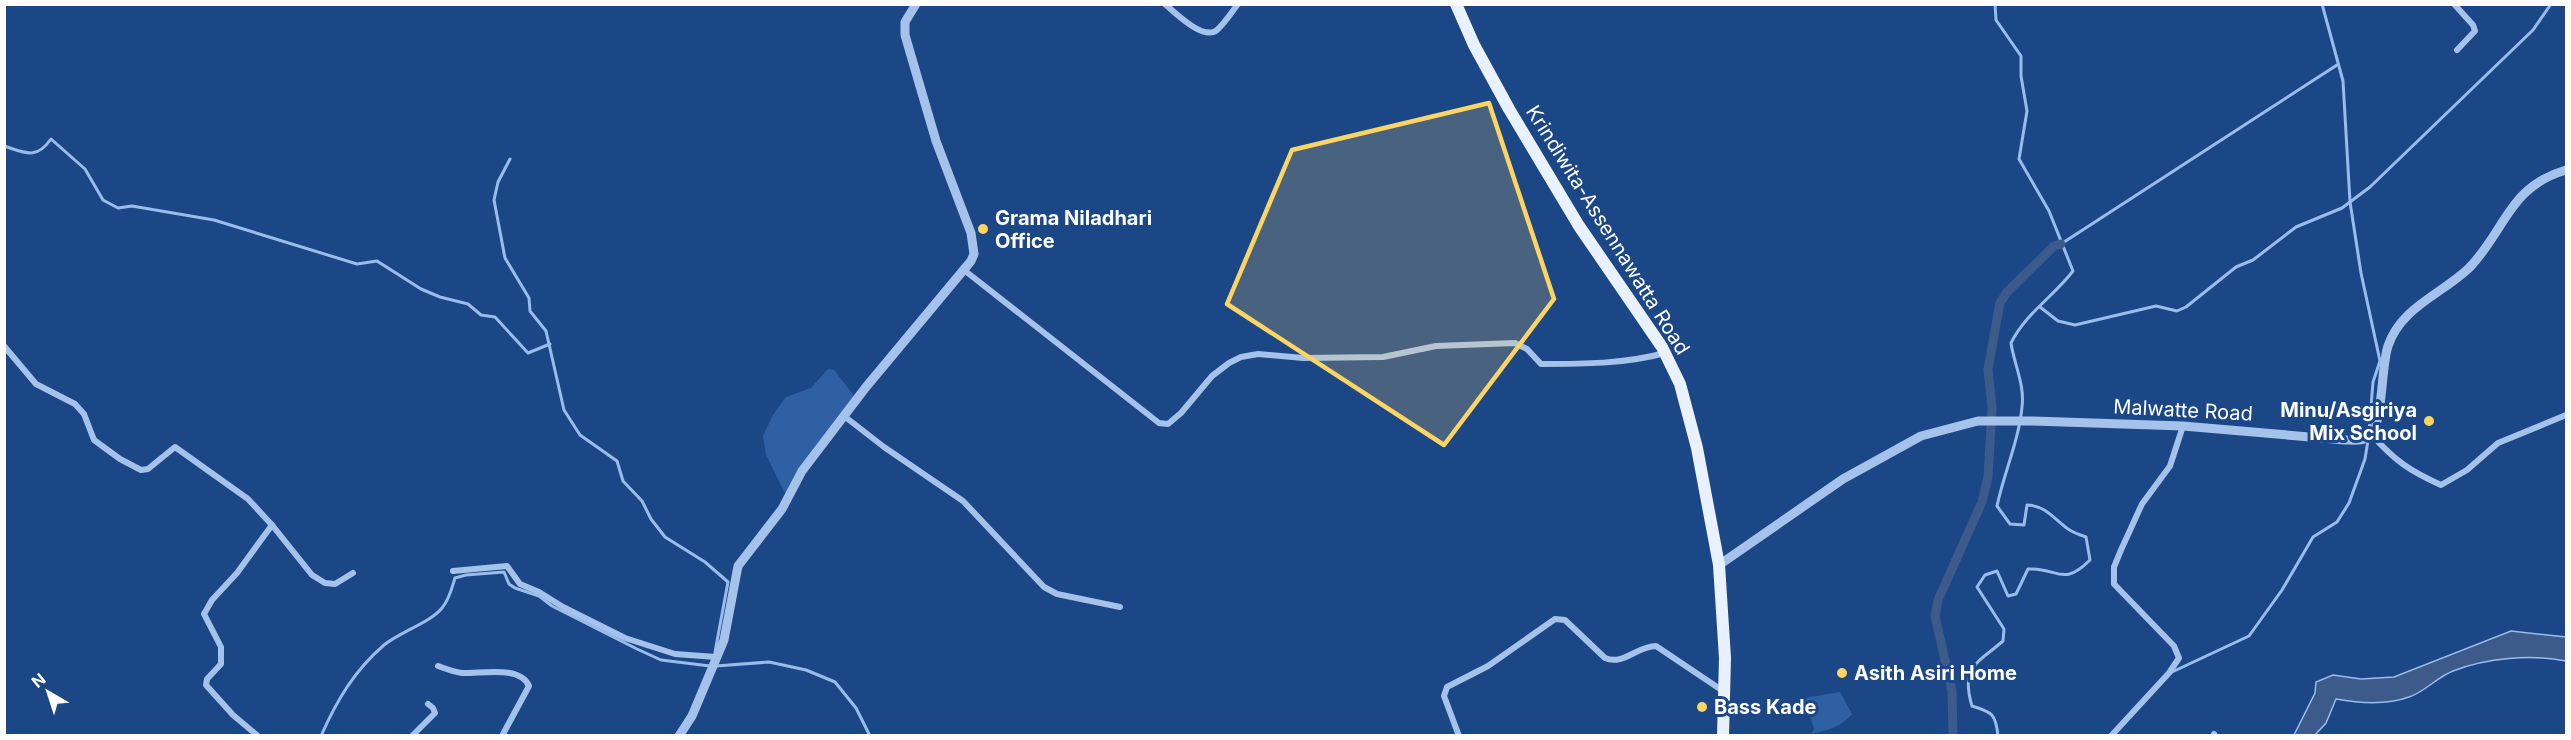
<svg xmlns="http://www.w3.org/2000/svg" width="2571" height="740" viewBox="0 0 2571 740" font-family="Inter,sans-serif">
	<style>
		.green { fill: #3060a4 }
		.water { fill: #3c5b8a; stroke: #98bded; stroke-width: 1.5 }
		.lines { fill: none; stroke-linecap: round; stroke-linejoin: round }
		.stream { stroke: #98bded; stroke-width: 3 }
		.canal { stroke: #3c5b8a; stroke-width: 9 }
		.minor { stroke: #a5c2eb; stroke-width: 6 }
		.tertiary { stroke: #a5c2eb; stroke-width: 9 }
		.primary { stroke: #e9f1ff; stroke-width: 12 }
		.marked { fill: #fcd462; fill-opacity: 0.2; stroke: #fcd462; stroke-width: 4.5; stroke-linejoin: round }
		.poi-dot { fill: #fcd462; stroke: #1c4787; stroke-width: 2 }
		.labels { text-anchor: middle; stroke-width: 6; stroke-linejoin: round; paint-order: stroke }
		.poi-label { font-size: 20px; font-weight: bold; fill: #fff; stroke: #1c4787; text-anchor: start }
		.street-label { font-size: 20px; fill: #fff; stroke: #1c4787 }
	</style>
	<rect width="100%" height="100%" fill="#1c4787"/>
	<!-- green -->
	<g class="green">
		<path d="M 828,369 L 834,370 L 855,397 L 788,492 L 784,492 L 766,454 L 763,436 L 773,415 L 786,397 L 811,388 Z"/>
		<path d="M 1840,692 L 1852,714 C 1831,740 1781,736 1749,735 L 1749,734 L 1811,734 L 1814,729 L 1805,698 Z"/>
	</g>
	<!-- water -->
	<path class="water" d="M 2511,631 L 2566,637 L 2566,661 C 2531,654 2486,658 2453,671 C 2437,677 2425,692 2409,697 C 2387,705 2358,703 2336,699 L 2326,723 L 2315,735 L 2294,735 L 2315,693 L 2316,682 L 2333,675 L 2361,679 L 2394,677 Z"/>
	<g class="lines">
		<!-- stream -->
		<g class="stream">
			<path d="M 1995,4 L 1996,20 L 2021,56 L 2021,76 L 2027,111 L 2019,159 L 2049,211 L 2073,271 C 2054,296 2025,314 2011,343 C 2014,364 2025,385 2022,407 C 2019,440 2004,473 1997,506 L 2010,524 L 2024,525 L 2027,505 C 2045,505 2055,520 2068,529 C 2074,533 2080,535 2086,537 L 2090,560 C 2062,588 2058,567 2028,569 L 2016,594 L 2008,596 L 1997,571 L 1985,575 L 1977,587 L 2004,629 L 2003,641 C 1978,663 1960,666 1972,706 C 1992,712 1996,714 1998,736"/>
			<path d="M 2322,4 L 2343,81 L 2350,202 L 2361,273 L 2380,361 L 2373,382 L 2369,431"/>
			<path d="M 4,146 C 26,153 36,160 51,139 L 85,169 L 103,200 L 118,208 L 132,206 L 214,220 L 357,264 L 377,261 L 421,289 L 440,297 L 468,304 L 481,315 L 495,317 L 528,353 L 550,344"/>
			<path d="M 510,159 L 498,182 L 494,200 L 505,258 L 529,298 L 530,311 L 546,331 L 564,410 L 580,435 L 617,461 L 623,481 L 642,501 L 651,519 L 665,537 L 705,562 L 728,582 L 715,652"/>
			<path d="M 2061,244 L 2337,65"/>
			<path d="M 2040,307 L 2058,321 L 2075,325 L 2156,306 L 2177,311 L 2186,307 L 2236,267 L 2253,260 L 2296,227 L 2342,208 L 2370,187 L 2533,30 L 2551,4"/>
			<path d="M 716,666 L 769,662 L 806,670 L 835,682 L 856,708 L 870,736"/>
			<path d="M 2172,672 L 2249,636 L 2282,590 L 2313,537 L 2337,522 L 2349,503 L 2365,459 L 2368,440"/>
			<path d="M 321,736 C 337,700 354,671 384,645 C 400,632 431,622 442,608 C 449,600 452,588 455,578 L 466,575 L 504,572 L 509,584 L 515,588 L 539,596 L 552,606 L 637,649 L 661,660 L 710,666"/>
		</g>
		<!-- canal -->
		<path class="canal" d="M 1953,736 L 1952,691 L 1935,616 L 1938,600 L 1982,502 L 1988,477 L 1992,408 L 1988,369 L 2000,303 L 2007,292 L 2054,246 L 2061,244"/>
		<!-- minor -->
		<g class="minor">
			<path d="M 1165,4 C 1176,14 1204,41 1217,30 C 1225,23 1231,13 1238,4"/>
			<path d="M 2454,4 L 2473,25 L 2475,31 L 2457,50"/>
			<path d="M 964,270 L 1159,423 L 1168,424 L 1181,413 L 1212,376 L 1229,363 L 1241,357 L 1258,354 L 1303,358 L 1383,357 L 1436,346 L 1515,343 L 1527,349 L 1541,364 C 1582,364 1625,364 1665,353"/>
			<path d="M 4,346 L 36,384 L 75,404 L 84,414 L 94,440 L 120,459 L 141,470 L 148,469 L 175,447 L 248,499 L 272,525 L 312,575 L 325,583 L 335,584 L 353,573"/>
			<path d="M 844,416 L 884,447 L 963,501 L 1044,587 L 1057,594 L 1120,607"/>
			<path d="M 2372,435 C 2395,461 2410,471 2441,485 L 2467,470 L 2498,443 L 2566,415"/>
			<path d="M 453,571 L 507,566 L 520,584 L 539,592 L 563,607 L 625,638 L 675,654 L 716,657"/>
			<path d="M 438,666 C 446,669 454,672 462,673 C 480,674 520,665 529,686 L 502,736"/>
			<path d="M 258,736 L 233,715 L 206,685 L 207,679 L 221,664 L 221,647 L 204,614 L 212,600 L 237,573 L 272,525"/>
			<path d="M 412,736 L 435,713 L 433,708 L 428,704"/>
			<path d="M 1459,736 L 1444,696 L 1447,687 L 1488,666 L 1555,619 L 1565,620 L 1605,658 C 1623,666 1637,646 1656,646 L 1723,691"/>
			<path d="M 2111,736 L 2169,673 L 2179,658 L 2174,646 L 2114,584 L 2114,567 L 2121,550 L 2142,504 L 2170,466 L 2183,426"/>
			<path d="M 2213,736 L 2214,734"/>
		</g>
		<!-- tertiary -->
		<g class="tertiary">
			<path d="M 1719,565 L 1843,479 L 1921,436 L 1978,421 L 2033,421 L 2183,426 L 2345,440 C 2352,440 2366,442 2371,435 C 2383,421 2381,367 2388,346 C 2401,307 2442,294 2469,268 C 2506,230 2508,187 2566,170"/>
			<path d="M 679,736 L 692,716 L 724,640 L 738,566 L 782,509 L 802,471 L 866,387 L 971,261 L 974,254 L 971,233 L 936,141 L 905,35 L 905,22 L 916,4"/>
		</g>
		<!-- primary -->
		<path class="primary" d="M 1456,4 L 1474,45 L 1509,109 L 1579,226 L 1662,347 L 1680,384 L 1697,448 L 1719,565 L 1725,658 L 1723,736"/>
	</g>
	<!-- marked area -->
	<path class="marked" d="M 1489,103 L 1554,299 L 1444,445 L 1227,304 L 1292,150 Z"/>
	<!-- markers -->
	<g class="poi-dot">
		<circle cx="983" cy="229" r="6"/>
		<circle cx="2429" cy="421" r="6"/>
		<circle cx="1842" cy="673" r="6"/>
		<circle cx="1702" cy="707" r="6"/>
	</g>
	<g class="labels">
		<!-- poi labels -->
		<g class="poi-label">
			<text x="995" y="225">Grama Niladhari<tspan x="995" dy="23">Office</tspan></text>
			<text x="2417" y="417" text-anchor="end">Minu/Asgiriya<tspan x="2417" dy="23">Mix School</tspan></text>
			<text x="1854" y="680">Asith Asiri Home</text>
			<text x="1714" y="714">Bass Kade</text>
		</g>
		<!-- street labels -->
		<g class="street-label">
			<text transform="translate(1608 230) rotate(58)" y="7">Krindiwita-Assennawatta Road</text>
			<text transform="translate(2183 410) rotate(3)" y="7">Malwatte Road</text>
		</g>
	</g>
	<!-- border -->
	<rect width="2571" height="740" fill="none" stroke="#ffffff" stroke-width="12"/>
	<!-- north arrow -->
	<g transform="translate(48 692) rotate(321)" stroke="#1c4787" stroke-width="4.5" paint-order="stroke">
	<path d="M0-4.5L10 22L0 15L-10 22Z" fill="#ffffff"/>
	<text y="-9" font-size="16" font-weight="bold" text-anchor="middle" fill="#ffffff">N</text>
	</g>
</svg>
